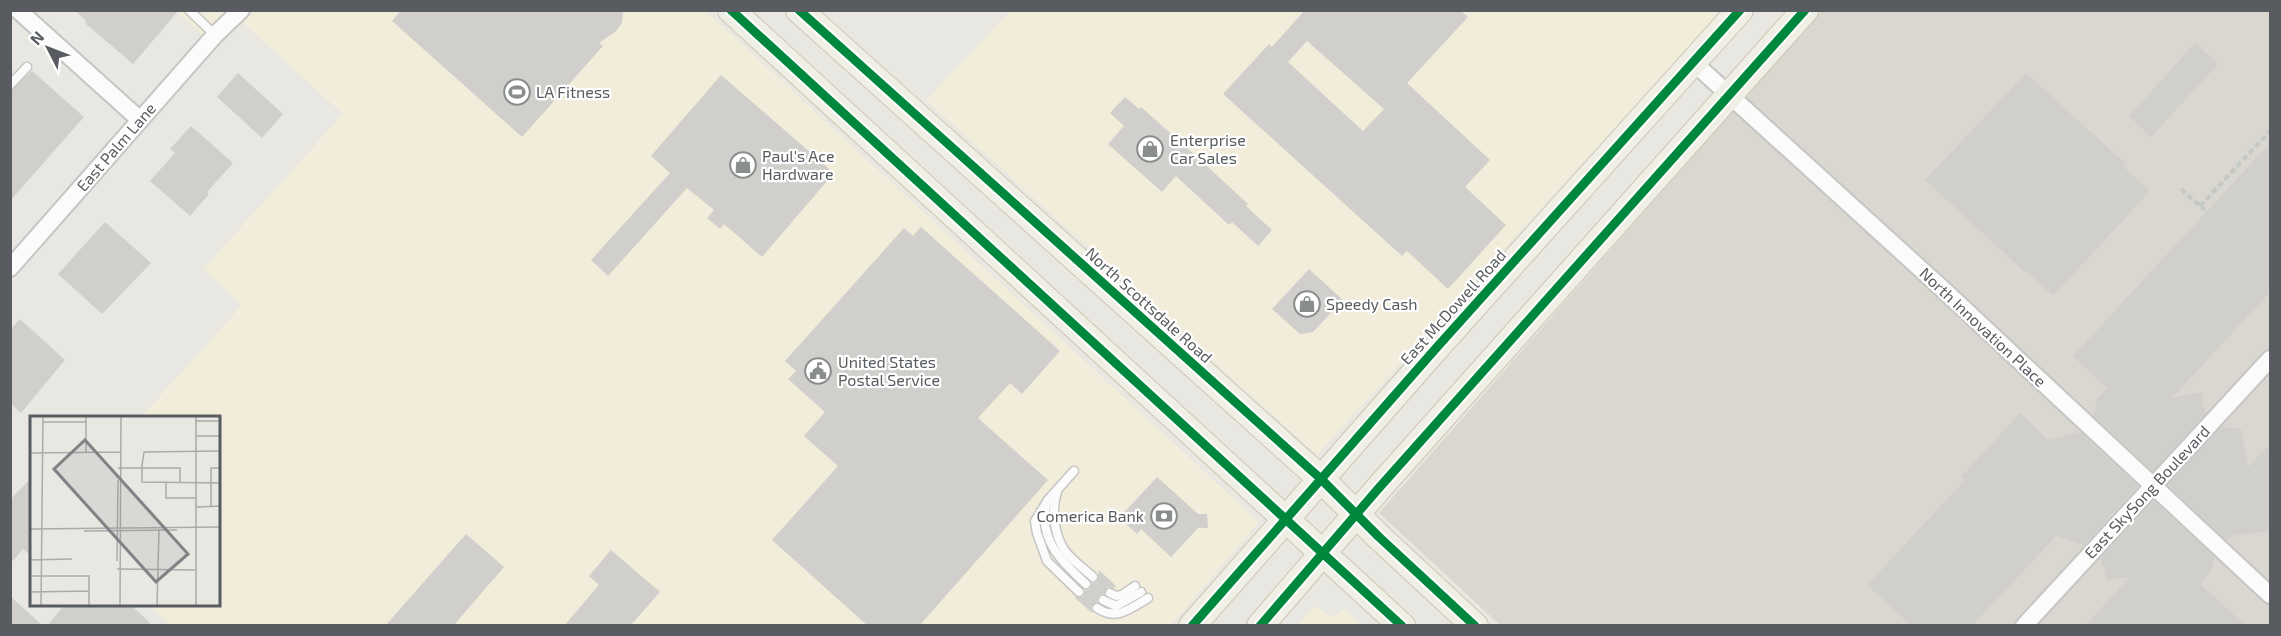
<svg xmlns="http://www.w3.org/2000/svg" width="2281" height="636" viewBox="0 0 2281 636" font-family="'Exo 2',sans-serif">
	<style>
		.commercial { fill: #f2ecda }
		.education { fill: #dad7d1 }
		.building { fill: #d0cfcc; fill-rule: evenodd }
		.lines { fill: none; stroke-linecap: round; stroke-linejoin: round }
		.lane-casing { stroke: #c5c5c4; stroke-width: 11 }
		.street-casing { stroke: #c5c5c4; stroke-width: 20 }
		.primary-casing { stroke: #cfc5b0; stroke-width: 28 }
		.path { stroke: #c4c9c5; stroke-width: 4; stroke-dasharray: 6 3; stroke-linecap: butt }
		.lane { stroke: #fcfbfb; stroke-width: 8 }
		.street { stroke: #fcfbfb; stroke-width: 16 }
		.primary { stroke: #f0efe5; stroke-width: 26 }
		.cycleway-casing { stroke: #fff; stroke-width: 13 }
		.cycleway { stroke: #00873e; stroke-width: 9 }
		.labels { text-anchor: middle; stroke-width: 4.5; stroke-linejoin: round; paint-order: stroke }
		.poi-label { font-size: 16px; fill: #585c60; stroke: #fff; text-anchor: start }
		.street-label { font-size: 16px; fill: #585c60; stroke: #fff }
		.inset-road { fill: none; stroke: #aaabaa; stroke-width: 1.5 }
		.view { fill: #808385; fill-opacity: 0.15; stroke: #808385; stroke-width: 3 }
		.inset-edge { fill: none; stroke: #585c60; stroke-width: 3 }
	</style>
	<rect width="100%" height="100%" fill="#e8e7e2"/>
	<!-- commercial -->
	<g class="commercial">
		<path d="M 176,11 L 229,11 L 204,37 Z"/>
		<path d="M 254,11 L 706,11 L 1259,522 L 1171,625 L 171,625 L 148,605 L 219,604 L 219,417 L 141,417 L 242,305 L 203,269 L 343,114 L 243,23 Z"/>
		<path d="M 1010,11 L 1720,11 L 1317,455 L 926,100 Z"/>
		<path d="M 1315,606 L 1332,617 L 1345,609 L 1362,625 L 1297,625 Z"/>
	</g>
	<!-- education -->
	<path class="education" d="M 1821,11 L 2270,11 L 2270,625 L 1500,625 L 1379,513 Z"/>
	<!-- building -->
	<g class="building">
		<path d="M 75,10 L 179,10 L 133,64 L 85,23 L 86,21 Z"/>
		<path d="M 401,10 L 623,10 L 622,23 L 615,32 L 599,43 L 603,46 L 522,137 L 392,21 Z"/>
		<path d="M 1305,10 L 1460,10 L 1468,17 L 1407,83 L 1490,160 L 1465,187 L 1506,225 L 1448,289 L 1407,251 L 1402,256 L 1223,94 L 1269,44 L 1272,47 ZM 1307,41 L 1384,109 L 1363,131 L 1288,62 Z"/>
		<path d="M 2195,43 L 2218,64 L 2151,137 L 2129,116 Z"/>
		<path d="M 32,71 L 84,117 L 10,201 L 10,91 Z"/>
		<path d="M 238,73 L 283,114 L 262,138 L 217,97 Z"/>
		<path d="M 2026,73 L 2126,164 L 2124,167 L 2150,191 L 2053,296 L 2027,272 L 2026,273 L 1925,180 Z"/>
		<path d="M 721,75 L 834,173 L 762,257 L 724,224 L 720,229 L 707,218 L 714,210 L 687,188 L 608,276 L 591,260 L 670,173 L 651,156 Z"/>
		<path d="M 1125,97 L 1139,109 L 1141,107 L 1197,157 L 1248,204 L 1246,206 L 1272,230 L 1258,246 L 1232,222 L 1229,225 L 1176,176 L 1162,192 L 1108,144 L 1124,126 L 1110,113 Z"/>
		<path d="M 191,126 L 233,163 L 207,192 L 209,194 L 190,216 L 150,181 L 175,153 L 170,149 Z"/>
		<path d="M 2271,142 L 2271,291 L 2172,398 L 2202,392 L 2203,406 L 2206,413 L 2153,471 L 2094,416 L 2097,398 L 2108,389 L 2073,356 Z"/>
		<path d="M 105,222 L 151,263 L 102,314 L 58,274 Z"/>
		<path d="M 921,227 L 1060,351 L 1022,394 L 1010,383 L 978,418 L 1048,480 L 919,626 L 868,626 L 772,540 L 838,466 L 804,436 L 825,412 L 788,379 L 796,371 L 785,361 L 904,228 L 913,236 Z"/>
		<path d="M 1309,269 L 1343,300 L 1313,332 L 1300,334 L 1272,309 Z"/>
		<path d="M 20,319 L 65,360 L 21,413 L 10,403 L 10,330 Z"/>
		<path d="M 2020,413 L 2048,440 L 2080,432 L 2138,486 L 2084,545 L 2056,536 L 1972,626 L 1912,626 L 1867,585 L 1965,480 L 1961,477 Z"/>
		<path d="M 2222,427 L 2241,429 L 2248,467 L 2271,443 L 2271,531 L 2235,535 L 2226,540 L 2168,485 Z"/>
		<path d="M 32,477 L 32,557 L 23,549 L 10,564 L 10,500 Z"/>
		<path d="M 1157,477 L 1198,514 L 1207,514 L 1208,528 L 1198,528 L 1171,557 L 1141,529 L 1137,534 L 1119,518 Z"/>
		<path d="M 2154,501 L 2214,557 L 2211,571 L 2200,584 L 2246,626 L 2085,626 L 2130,577 L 2106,580 L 2105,570 L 2100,559 Z"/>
		<path d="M 466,534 L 504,567 L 453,626 L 385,626 Z"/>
		<path d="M 611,550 L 660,592 L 630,626 L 564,626 L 599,585 L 589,576 Z"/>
		<path d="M 1099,570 L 1116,586 L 1114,588 L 1107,587 L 1104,594 L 1099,595 L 1097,602 L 1091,606 L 1092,613 L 1074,597 L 1083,597 L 1085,590 L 1090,589 L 1092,583 L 1097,582 Z"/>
		<path d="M 10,596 L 43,626 L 10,626 Z"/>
		<path d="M 65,604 L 130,604 L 153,626 L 47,626 Z"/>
	</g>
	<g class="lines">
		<!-- lane casing -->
		<g class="lane-casing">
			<g id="lane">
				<path d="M 189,10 L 215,35"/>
				<path d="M 10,85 L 27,67"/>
				<path d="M 1074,471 L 1048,500 L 1035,521 L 1037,533 L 1047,561 L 1079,592"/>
				<path d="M 1057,492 C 1051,510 1054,535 1065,551 C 1072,560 1084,569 1093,577"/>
				<path d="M 1046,506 C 1039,541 1063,563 1086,584"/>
				<path d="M 1110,593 L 1116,596 L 1122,595 L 1135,586"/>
				<path d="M 1103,600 L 1116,606 L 1141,592"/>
				<path d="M 1097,608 C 1116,621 1130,609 1148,598"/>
			</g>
		</g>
		<!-- street casing -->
		<g class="street-casing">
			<g id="street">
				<path d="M 18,10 L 140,120"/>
				<path d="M 1693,62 L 1947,293 L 2270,595"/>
				<path d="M 10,268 L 215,35 L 241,10"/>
				<path d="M 2024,626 L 2270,359"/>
			</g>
		</g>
		<!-- primary casing -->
		<g class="primary-casing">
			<g id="primary">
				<path d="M 731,10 L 1402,626"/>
				<path d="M 799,10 L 1321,479 L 1379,537 L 1475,626"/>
				<path d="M 1192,626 L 1438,346 L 1740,10"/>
				<path d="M 1260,626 L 1378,489 L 1805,10"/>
			</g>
		</g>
		<!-- path -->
		<g class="path">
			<path d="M 2181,189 L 2205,210"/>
			<path d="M 2200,206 L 2270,131"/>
		</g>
		<!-- lane -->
		<use href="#lane" class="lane"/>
		<!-- street -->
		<use href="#street" class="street"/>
		<!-- primary -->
		<use href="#primary" class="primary"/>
		<!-- cycleway casing -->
		<g class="cycleway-casing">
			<g id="cycleway">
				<path d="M 731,10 L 1402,626"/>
				<path d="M 799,10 L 1321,479 L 1379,537 L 1475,626"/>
				<path d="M 1192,626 L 1438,346 L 1740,10"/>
				<path d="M 1260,626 L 1378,489 L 1805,10"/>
			</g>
		</g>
		<!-- cycleway -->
		<use href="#cycleway" class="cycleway"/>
	</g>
	<!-- icons -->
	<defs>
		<g id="stadium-ring" transform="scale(1.35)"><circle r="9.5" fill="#fff" stroke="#8a8d8e" stroke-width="1.5"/><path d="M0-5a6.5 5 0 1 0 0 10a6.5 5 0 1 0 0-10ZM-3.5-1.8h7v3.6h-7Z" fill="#8a8d8e"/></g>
		<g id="shop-ring" transform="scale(1.35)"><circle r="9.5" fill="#fff" stroke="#8a8d8e" stroke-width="1.5"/><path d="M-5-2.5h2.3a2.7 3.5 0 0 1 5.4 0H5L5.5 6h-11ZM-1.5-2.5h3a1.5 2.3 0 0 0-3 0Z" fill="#8a8d8e"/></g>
		<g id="civic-ring" transform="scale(1.35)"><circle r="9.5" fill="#fff" stroke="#8a8d8e" stroke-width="1.5"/><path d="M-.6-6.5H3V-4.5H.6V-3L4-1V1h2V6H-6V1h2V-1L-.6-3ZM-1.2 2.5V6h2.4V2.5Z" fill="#8a8d8e"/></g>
		<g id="bank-ring" transform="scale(1.35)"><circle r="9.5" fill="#fff" stroke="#8a8d8e" stroke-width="1.5"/><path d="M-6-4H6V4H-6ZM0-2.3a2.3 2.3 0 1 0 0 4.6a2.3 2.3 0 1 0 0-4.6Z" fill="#8a8d8e"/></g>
	</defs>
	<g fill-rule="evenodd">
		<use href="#stadium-ring" x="517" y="92"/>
		<use href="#shop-ring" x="1150" y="149"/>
		<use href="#shop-ring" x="743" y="165"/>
		<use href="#shop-ring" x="1307" y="304"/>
		<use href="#civic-ring" x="818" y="371"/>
		<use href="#bank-ring" x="1164" y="516"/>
	</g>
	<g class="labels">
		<!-- poi labels -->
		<g class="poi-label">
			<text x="536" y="98">LA Fitness</text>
			<text x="1170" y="146">Enterprise<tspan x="1170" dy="18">Car Sales</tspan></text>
			<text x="762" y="162">Paul's Ace<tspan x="762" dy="18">Hardware</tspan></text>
			<text x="1326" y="310">Speedy Cash</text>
			<text x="838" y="368">United States<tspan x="838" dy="18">Postal Service</tspan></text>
			<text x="1144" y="522" text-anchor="end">Comerica Bank</text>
		</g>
		<!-- street labels -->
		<g class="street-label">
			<text transform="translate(116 147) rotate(-49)" y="6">East Palm Lane</text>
			<text transform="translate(1149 305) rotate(42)" y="6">North Scottsdale Road</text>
			<text transform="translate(1453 307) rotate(-48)" y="6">East McDowell Road</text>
			<text transform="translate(1983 327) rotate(43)" y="6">North Innovation Place</text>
			<text transform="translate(2147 492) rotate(-47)" y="6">East SkySong Boulevard</text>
		</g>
	</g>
	<!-- overview -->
	<g transform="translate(30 416)">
		<rect width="190" height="190" fill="#e8e7e2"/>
		<path class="inset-road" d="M 166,5 L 191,5M 13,6 L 56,6M 166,20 L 191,20M 191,35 L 114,36 L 112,50 L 112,66 L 191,67M 56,36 L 56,0M 0,37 L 91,36M 88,52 L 150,52 L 150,67M 136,67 L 136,82 L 166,82M 181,90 L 181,52 L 191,52M 166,91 L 191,90M 0,113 L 191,111M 54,115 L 147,114M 0,144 L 42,143M 87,145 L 88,64M 87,153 L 165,154M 0,160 L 59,160 L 59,190M 0,176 L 59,175M 11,190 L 13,0M 55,190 L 108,190M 90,190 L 91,0M 127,190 L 129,113M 166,190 L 166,0"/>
		<path class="view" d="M 55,24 L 158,138 L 126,166 L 24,53 Z"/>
		<rect width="190" height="190" class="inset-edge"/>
	</g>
	<!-- border -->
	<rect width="2281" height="636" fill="none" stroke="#585c60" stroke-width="24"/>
	<!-- north arrow -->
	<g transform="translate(48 48) rotate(312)" stroke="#ffffff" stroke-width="4.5" paint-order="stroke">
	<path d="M0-4.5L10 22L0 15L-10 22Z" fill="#585c60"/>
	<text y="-9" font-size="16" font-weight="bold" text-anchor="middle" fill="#585c60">N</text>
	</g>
</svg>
